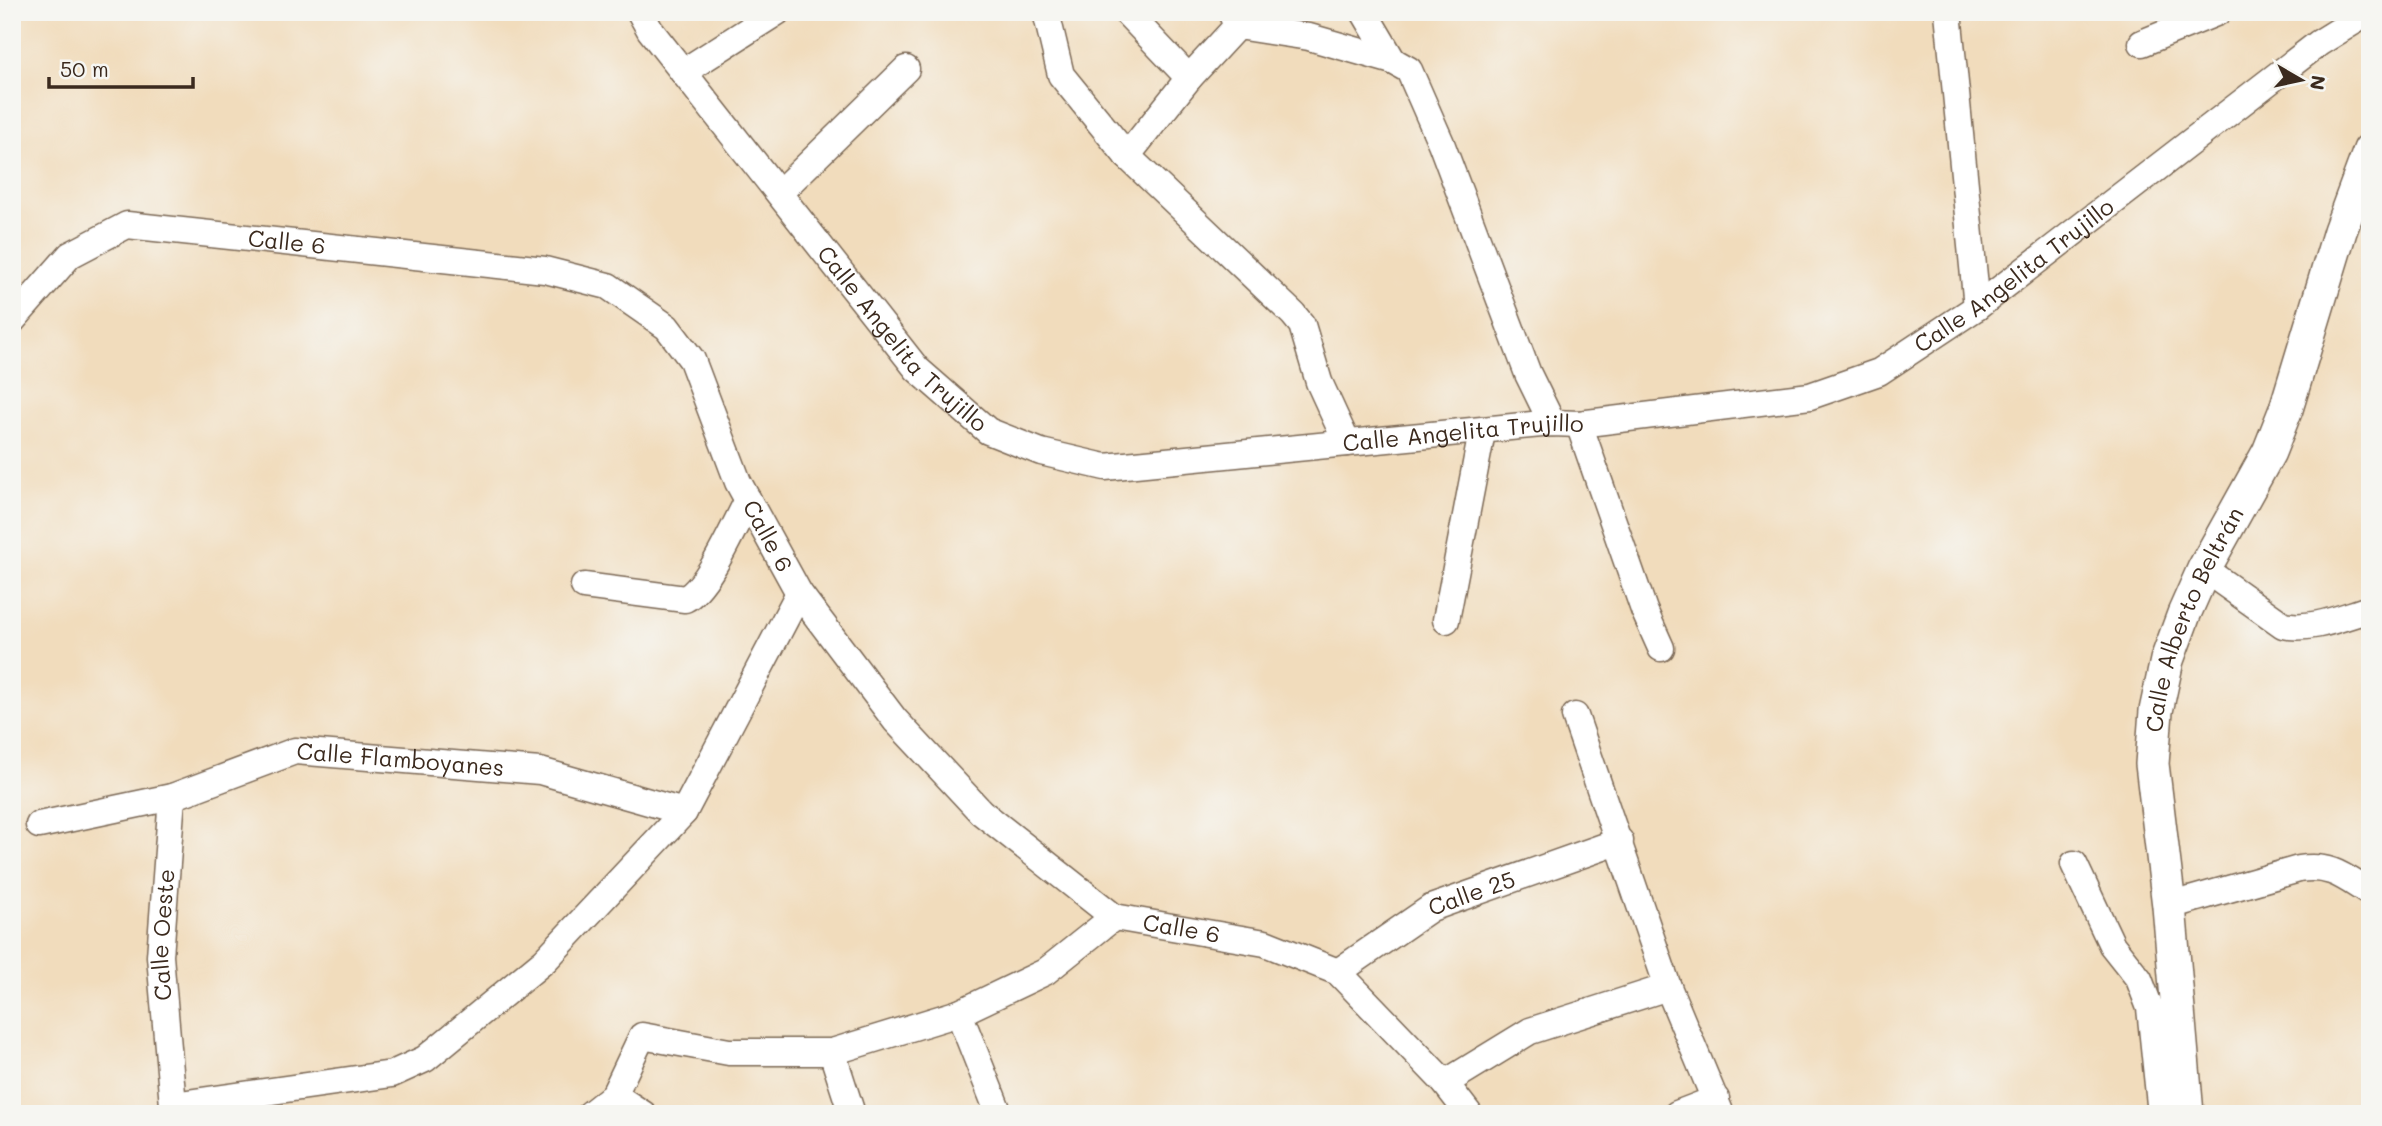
<svg xmlns="http://www.w3.org/2000/svg" width="2382" height="1126" viewBox="0 0 2382 1126" font-family="Mali,sans-serif">
	<style>
		.lines { fill: none; stroke-linecap: round; stroke-linejoin: round }
		.minor-casing { stroke: #7b6855; stroke-width: 29 }
		.major-casing { stroke: #7b6855; stroke-width: 36 }
		.minor { stroke: #fff; stroke-width: 26 }
		.major { stroke: #fff; stroke-width: 33 }
		.labels { text-anchor: middle; stroke-width: 5; stroke-linejoin: round; paint-order: stroke }
		.street-label { font-size: 23px; fill: #3b2a1e; stroke: #f6f6f2 }
	</style>
	<rect width="100%" height="100%" fill="#f6f6f2"/>
	<filter id="ink" filterUnits="userSpaceOnUse"><feTurbulence type="fractalNoise" baseFrequency=".0143" numOctaves="2"/><feDisplacementMap in="SourceGraphic" scale="14" xChannelSelector="R" yChannelSelector="G"/><feConvolveMatrix kernelMatrix="1 2 1 2 8 2 1 2 1" color-interpolation-filters="sRGB"/></filter>
	<filter id="wash" filterUnits="userSpaceOnUse"><feTurbulence type="fractalNoise" baseFrequency=".00686" numOctaves="4" result="noise"/><feDisplacementMap in="SourceGraphic" scale="28" xChannelSelector="R" yChannelSelector="G"/><feGaussianBlur stdDeviation="1.57" result="paint"/><feColorMatrix in="noise" values="0 0 0 0 0 0 0 0 0 0 0 0 0 0 0 0 0 1.4 0 .05"/><feComposite in="paint" operator="in"/></filter>
	<g filter="url(#wash)">
		<rect width="100%" height="100%" fill="#f1dcbc"/>
	</g>
	<g filter="url(#ink)">
		<g class="lines">
			<!-- minor casing -->
			<g class="minor-casing">
				<g id="minor">
					<path id="s1" d="M 640,12 L 650,30 L 917,369 L 988,431 L 1041,452 L 1105,467 L 1552,423 L 1579,424 L 1810,396 L 1879,372 L 1977,307 L 2319,43 L 2369,12"/>
					<path d="M 1046,12 L 1061,75 L 1127,156"/>
					<path d="M 1126,12 L 1189,78"/>
					<path d="M 1231,12 L 1237,26 L 1189,78 L 1127,156 L 1293,314 L 1302,325 L 1319,382 L 1347,443"/>
					<path d="M 1364,12 L 1393,61"/>
					<path d="M 1948,12 L 1977,307"/>
					<path d="M 1237,26 L 1309,37 L 1393,61 L 1409,70 L 1441,143 L 1528,374 L 1552,423"/>
					<path d="M 2142,43 L 2218,12"/>
					<path d="M 683,72 L 777,12"/>
					<path d="M 779,193 L 906,69"/>
					<path id="s2" d="M 12,321 L 70,255 L 127,225 L 545,270 L 608,286 L 667,327 L 692,360 L 738,482 L 799,593 L 895,720 L 981,812 L 1114,917 L 1265,943 L 1338,972 L 1445,1083 L 1469,1114"/>
					<path d="M 1579,424 L 1644,610 L 1661,648"/>
					<path d="M 2204,569 L 2283,625 C 2312,631 2342,617 2370,609"/>
					<path d="M 584,586 L 685,599 C 708,588 735,524 748,500"/>
					<path d="M 1446,620 L 1482,432"/>
					<path d="M 1575,716 L 1668,987 L 1721,1114"/>
					<path id="s3" d="M 39,825 L 172,797 L 295,751 L 540,771 L 684,812"/>
					<path d="M 2074,864 L 2112,945 L 2139,979 L 2150,1008 L 2161,1114"/>
					<path d="M 2169,906 L 2299,869 C 2331,864 2344,877 2370,893"/>
					<path id="s4" d="M 1338,972 L 1431,908 L 1620,841"/>
					<path d="M 959,1013 L 999,1114"/>
					<path d="M 832,1052 L 852,1114"/>
					<path d="M 1445,1083 L 1530,1031 L 1668,987"/>
					<path d="M 614,1095 L 642,1036 L 729,1052 L 832,1052 L 959,1013 L 1045,972 L 1114,917"/>
					<path d="M 173,1105 L 392,1074 L 425,1059 L 545,960 L 684,812 L 799,593"/>
					<path id="s5" d="M 171,1114 L 173,1105 L 160,956 L 172,797"/>
					<path d="M 590,1114 L 614,1095 L 643,1114"/>
					<path d="M 1677,1114 L 1716,1099"/>
				</g>
			</g>
			<!-- major casing -->
			<g class="major-casing">
				<g id="major">
					<path id="s6" d="M 2187,1114 L 2169,906 L 2152,764 L 2156,711 L 2167,660 L 2184,614 L 2204,569 L 2269,452 L 2286,409 L 2340,231 L 2370,150"/>
				</g>
			</g>
			<!-- minor -->
			<use href="#minor" class="minor"/>
			<!-- major -->
			<use href="#major" class="major"/>
		</g>
	</g>
	<g class="labels">
		<!-- street labels -->
		<g class="street-label">
			<text dy="8" stroke="none"><textPath href="#s2" startOffset="313">Calle 6</textPath></text>
			<text dy="8" stroke="none"><textPath href="#s1" startOffset="1617">Calle Angelita Trujillo</textPath></text>
			<text dy="8" stroke="none"><textPath href="#s1" startOffset="420">Calle Angelita Trujillo</textPath></text>
			<text dy="8" stroke="none"><textPath href="#s1" startOffset="1029">Calle Angelita Trujillo</textPath></text>
			<text dy="8" stroke="none"><textPath href="#s2" startOffset="943">Calle 6</textPath></text>
			<text dy="8" stroke="none"><textPath href="#s6" startOffset="504">Calle Alberto Beltrán</textPath></text>
			<text dy="8" stroke="none"><textPath href="#s3" startOffset="373">Calle Flamboyanes</textPath></text>
			<text dy="8" stroke="none"><textPath href="#s4" startOffset="156">Calle 25</textPath></text>
			<text dy="8" stroke="none"><textPath href="#s2" startOffset="1531">Calle 6</textPath></text>
			<text dy="8" stroke="none"><textPath href="#s5" startOffset="180">Calle Oeste</textPath></text>
		</g>
	</g>
	<!-- margin -->
	<rect width="2382" height="1126" fill="none" stroke="#f6f6f2" stroke-width="42"/>
	<!-- north arrow -->
	<g transform="translate(2301 80) rotate(99)" stroke="#f6f6f2" stroke-width="5" paint-order="stroke">
	<path d="M0-5L12 26L0 18L-12 26Z" fill="#3b2a1e"/>
	<text y="-10" font-size="19" font-weight="bold" text-anchor="middle" fill="#3b2a1e">N</text>
	</g>
	<!-- scale -->
	<path d="M49 77v10h144v-10" fill="none" stroke="#3b2a1e" stroke-width="3.5"/>
	<text x="60" y="77" font-size="21" fill="#3b2a1e" stroke="#f6f6f2" stroke-width="5" paint-order="stroke">50 m</text>
</svg>
